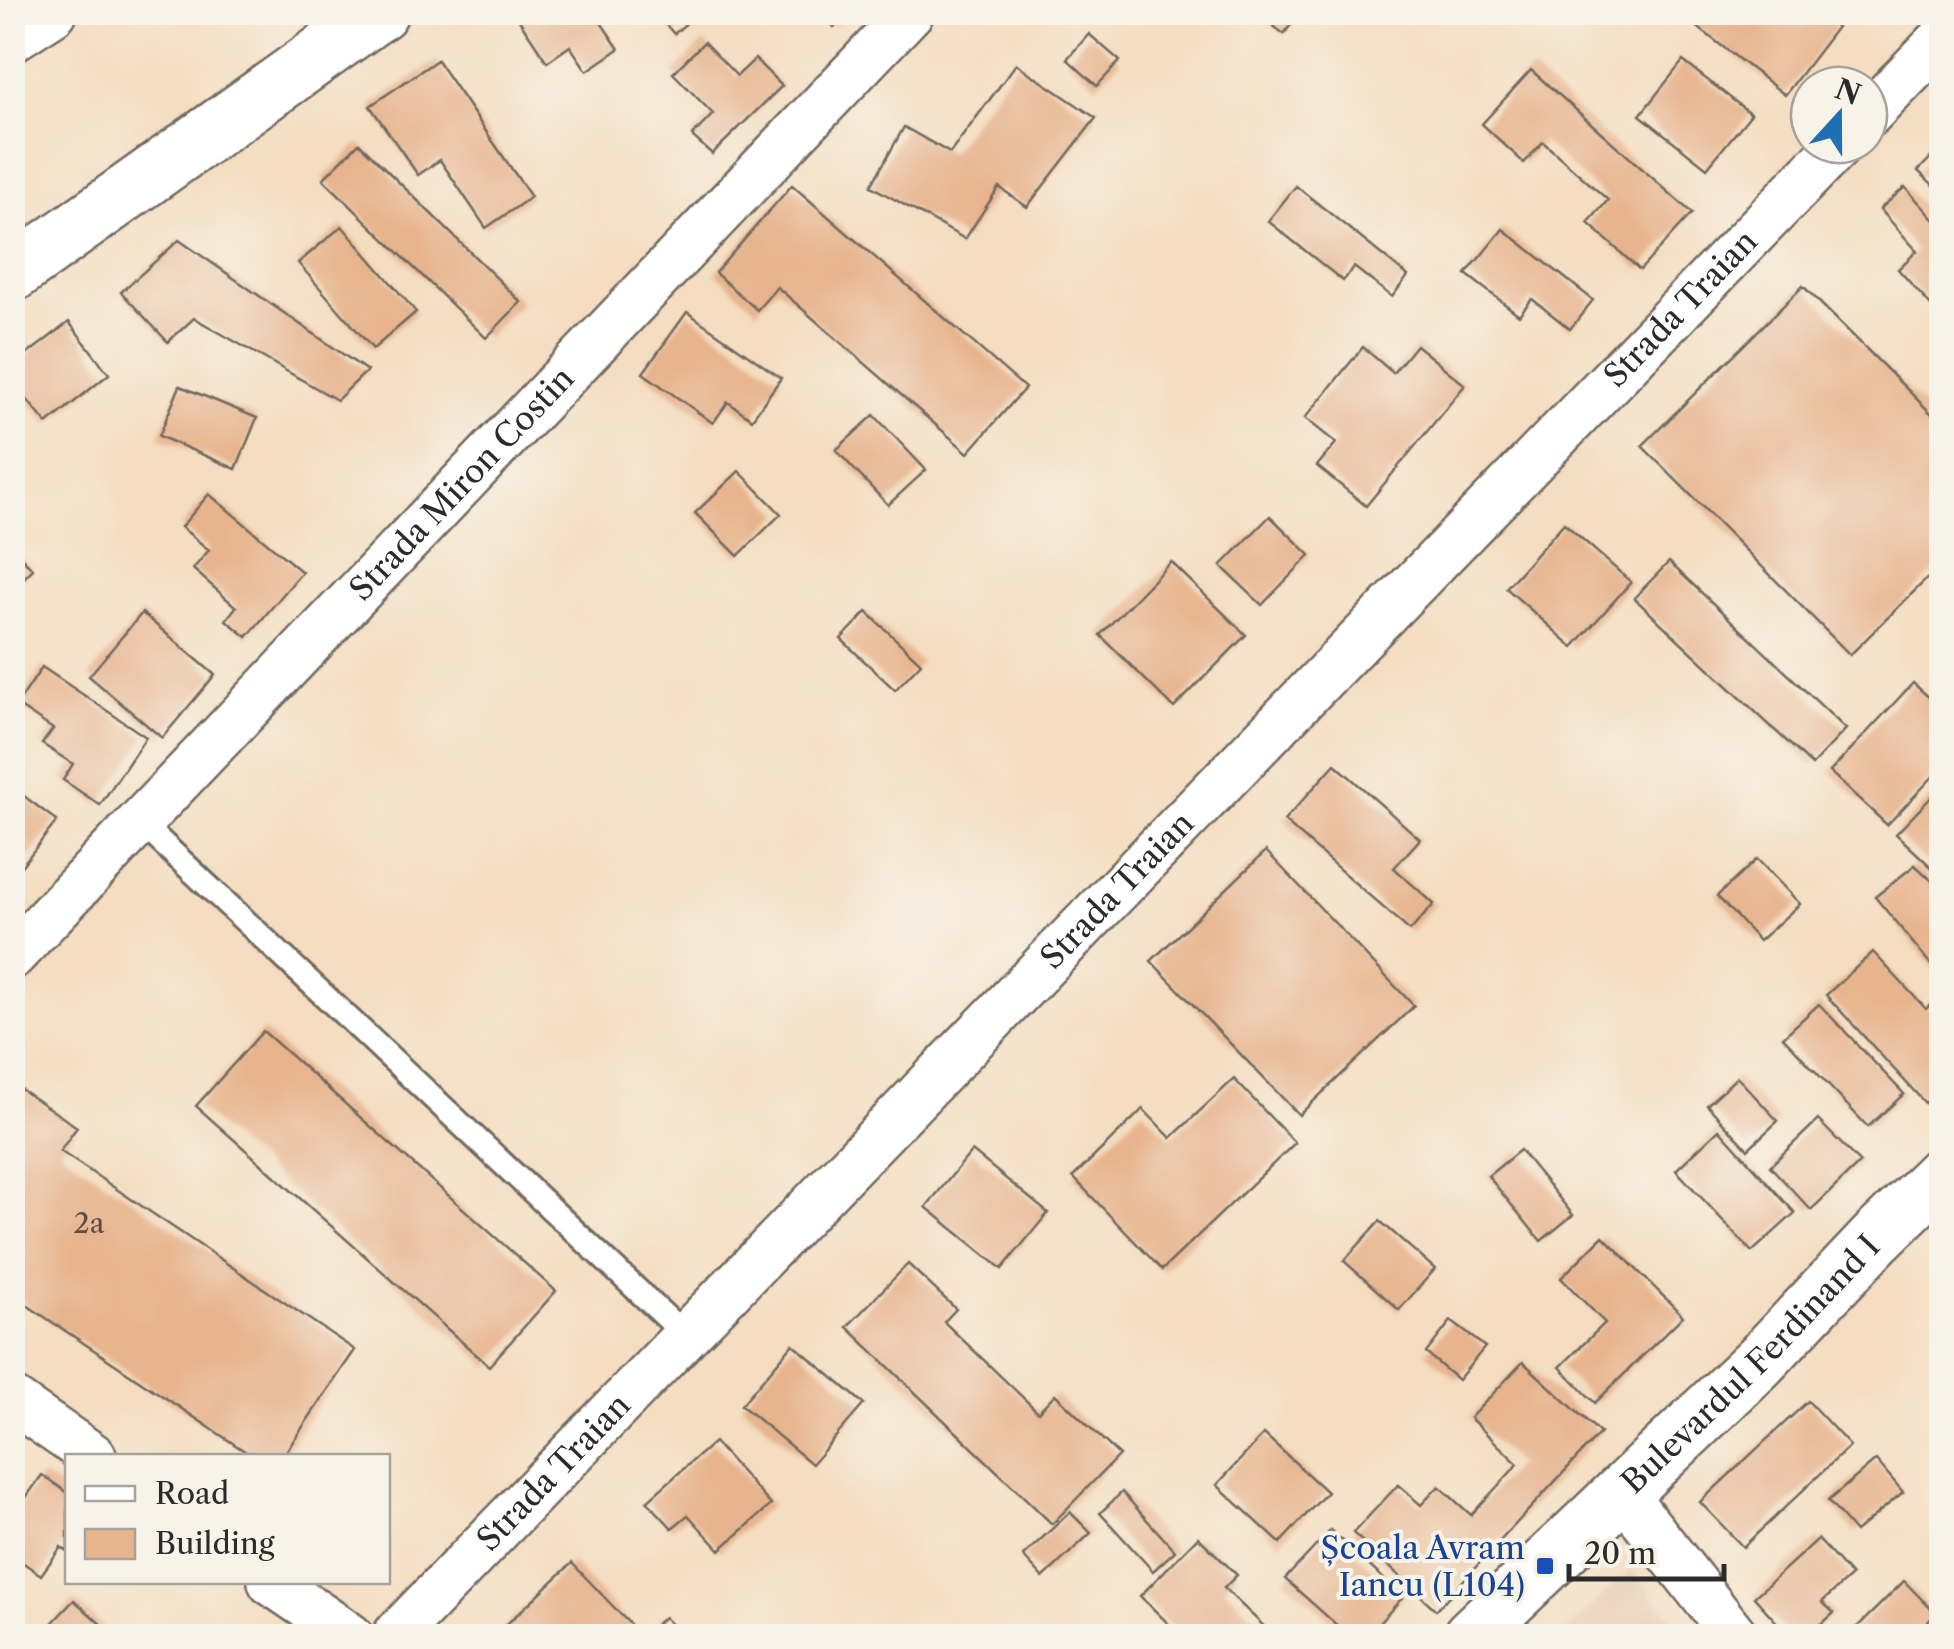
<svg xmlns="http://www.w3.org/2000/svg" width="1954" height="1649" viewBox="0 0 1954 1649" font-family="'Libre Caslon Text',serif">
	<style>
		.built { fill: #e9ceb7 }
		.building { fill: #e7b48d }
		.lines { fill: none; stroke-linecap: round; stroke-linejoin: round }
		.lane-casing { stroke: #71695f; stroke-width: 28 }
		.street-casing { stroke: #71695f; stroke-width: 50 }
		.secondary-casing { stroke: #71695f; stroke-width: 60 }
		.lane { stroke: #fff; stroke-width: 22 }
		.street { stroke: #fff; stroke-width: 45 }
		.secondary { stroke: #fff; stroke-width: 55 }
		.transit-dot { fill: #1a4fb4; stroke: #f7f3e8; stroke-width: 4 }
		.labels { text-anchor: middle; stroke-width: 8; stroke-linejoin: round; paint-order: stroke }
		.number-label { font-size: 28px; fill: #5a4d44 }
		.street-label { font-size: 32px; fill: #2b2b2b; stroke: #f7f3e8 }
		.transit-label { font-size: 32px; fill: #164399; stroke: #f7f3e8; text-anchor: end }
	</style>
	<rect width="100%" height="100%" fill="#f7f3e8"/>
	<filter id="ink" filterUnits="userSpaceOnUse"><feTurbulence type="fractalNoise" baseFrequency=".01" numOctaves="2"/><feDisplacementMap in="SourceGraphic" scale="20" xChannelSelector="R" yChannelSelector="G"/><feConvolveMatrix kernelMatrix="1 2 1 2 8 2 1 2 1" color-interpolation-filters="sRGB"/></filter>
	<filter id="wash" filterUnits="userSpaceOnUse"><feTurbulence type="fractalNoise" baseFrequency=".0048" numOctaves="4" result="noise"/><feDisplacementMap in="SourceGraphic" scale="40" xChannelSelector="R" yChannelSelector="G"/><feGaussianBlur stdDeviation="2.25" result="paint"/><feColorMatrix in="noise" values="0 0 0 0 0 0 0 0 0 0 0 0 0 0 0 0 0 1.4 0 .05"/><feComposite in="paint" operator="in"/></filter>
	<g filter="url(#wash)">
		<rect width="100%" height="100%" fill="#f4ddc0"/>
		<!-- built -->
		<path class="built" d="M 1631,1569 L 1686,1636 L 1561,1636 Z"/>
		<g id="blocks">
			<!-- building -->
			<g class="building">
				<path d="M 518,12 L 594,12 L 619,49 L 587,71 L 570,46 L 547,62 L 515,14 Z"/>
				<path d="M 630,12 L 650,12 L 639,22 Z"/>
				<path d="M 655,12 L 699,12 L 674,34 Z"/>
				<path d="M 821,12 L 851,12 L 834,27 Z"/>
				<path d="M 1255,12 L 1300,12 L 1284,34 Z"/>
				<path d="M 1699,12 L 1819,12 L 1837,27 L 1785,95 L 1691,22 Z"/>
				<path d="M 1089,34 L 1120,61 L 1097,86 L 1067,59 Z"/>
				<path d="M 704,42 L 737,76 L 755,59 L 782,86 L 712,154 L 692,136 L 713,114 L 673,73 Z"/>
				<path d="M 437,60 L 531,197 L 486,228 L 440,160 L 418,175 L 370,106 Z"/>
				<path d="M 1683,61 L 1751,114 L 1707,168 L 1640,115 Z"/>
				<path d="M 1016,64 L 1096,118 L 1027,207 L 999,187 L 965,239 L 871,186 L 904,127 L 950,153 Z"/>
				<path d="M 1531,70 L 1692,213 L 1640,270 L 1588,223 L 1608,200 L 1543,142 L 1524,163 L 1482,124 Z"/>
				<path d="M 359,143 L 521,302 L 486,338 L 323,179 Z"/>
				<path d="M 1942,146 L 1942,193 L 1918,171 Z"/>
				<path d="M 792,185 L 1025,388 L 968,453 L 777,287 L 757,310 L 715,273 Z"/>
				<path d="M 1296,186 L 1408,276 L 1392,297 L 1354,267 L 1343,281 L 1268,221 Z"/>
				<path d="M 1905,187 L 1942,228 L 1942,296 L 1931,306 L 1898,269 L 1917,251 L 1880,209 Z"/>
				<path d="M 342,226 L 416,312 L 373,349 L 298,263 Z"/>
				<path d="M 1503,229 L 1593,300 L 1570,329 L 1532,299 L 1519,315 L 1466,274 Z"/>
				<path d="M 179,240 L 367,371 L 337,400 L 194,318 L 168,342 L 121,292 Z"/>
				<path d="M 1803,286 L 1942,424 L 1942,564 L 1850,655 L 1642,446 Z"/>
				<path d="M 687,312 L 781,378 L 752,419 L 728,402 L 713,423 L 643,373 Z"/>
				<path d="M 69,322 L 109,374 L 47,424 L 12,381 L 12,366 Z"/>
				<path d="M 1416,345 L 1465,385 L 1366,506 L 1317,466 L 1336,443 L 1305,418 L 1363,347 L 1393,373 Z"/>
				<path d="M 180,386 L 257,418 L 236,469 L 159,436 Z"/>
				<path d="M 874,415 L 926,470 L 888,505 L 836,450 Z"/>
				<path d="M 739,471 L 781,514 L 738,556 L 695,513 Z"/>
				<path d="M 209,494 L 302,572 L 247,637 L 226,620 L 236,607 L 193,569 L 209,550 L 181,527 Z"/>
				<path d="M 1270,516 L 1310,555 L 1262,605 L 1221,566 Z"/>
				<path d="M 1564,523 L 1631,582 L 1573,647 L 1506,588 Z"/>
				<path d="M 12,548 L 33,569 L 12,590 Z"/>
				<path d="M 1171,562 L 1246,635 L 1174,708 L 1100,635 Z"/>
				<path d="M 1669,562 L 1846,729 L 1812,765 L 1634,598 Z"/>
				<path d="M 867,612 L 921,663 L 895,690 L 841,639 Z"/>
				<path d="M 142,613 L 215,675 L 162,738 L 89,676 Z"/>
				<path d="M 42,667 L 146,737 L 100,805 L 63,780 L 73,764 L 42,744 L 53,729 L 17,705 Z"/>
				<path d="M 1913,683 L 1942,709 L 1942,767 L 1887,825 L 1830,772 Z"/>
				<path d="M 1335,764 L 1420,839 L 1394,868 L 1434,904 L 1410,931 L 1284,821 Z"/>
				<path d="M 1942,786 L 1942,877 L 1896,834 Z"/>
				<path d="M 12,787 L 57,821 L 12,878 Z"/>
				<path d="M 1266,851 L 1414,1006 L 1299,1115 L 1151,961 Z"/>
				<path d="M 1757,859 L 1800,904 L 1759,941 L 1717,896 Z"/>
				<path d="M 1915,865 L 1942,890 L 1942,978 L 1875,897 Z"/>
				<path d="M 1873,952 L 1926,1009 L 1942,994 L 1942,1089 L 1925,1103 L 1826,995 Z"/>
				<path d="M 1819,1004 L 1904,1094 L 1868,1127 L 1783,1037 Z"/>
				<path d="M 263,1031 L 556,1291 L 489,1366 L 196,1106 Z"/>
				<path d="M 1737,1077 L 1778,1121 L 1748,1149 L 1707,1105 Z"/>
				<path d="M 1234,1079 L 1295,1143 L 1162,1270 L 1073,1177 L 1143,1109 L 1171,1138 Z"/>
				<path d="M 16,1086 L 77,1127 L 60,1151 L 355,1350 L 283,1456 L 252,1456 L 12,1295 L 12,1090 Z"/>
				<path d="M 1818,1120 L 1860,1163 L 1811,1210 L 1770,1166 Z"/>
				<path d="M 1719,1129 L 1795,1213 L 1752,1252 L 1676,1170 Z"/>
				<path d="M 1520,1150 L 1573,1215 L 1541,1241 L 1488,1176 Z"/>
				<path d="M 972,1151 L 1048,1213 L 1002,1269 L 926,1207 Z"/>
				<path d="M 1380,1221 L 1435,1269 L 1399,1310 L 1344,1261 Z"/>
				<path d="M 1603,1236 L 1683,1316 L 1595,1403 L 1560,1367 L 1605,1323 L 1561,1278 Z"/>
				<path d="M 908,1264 L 956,1309 L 944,1322 L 1038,1412 L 1055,1394 L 1119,1455 L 1052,1524 L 847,1327 Z"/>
				<path d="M 1451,1321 L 1485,1347 L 1458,1380 L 1426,1353 Z"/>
				<path d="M 793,1344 L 864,1404 L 812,1464 L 741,1405 Z"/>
				<path d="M 1523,1362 L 1600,1433 L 1436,1610 L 1353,1533 L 1398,1485 L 1421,1505 L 1439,1486 L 1471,1515 L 1518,1464 L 1470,1418 Z"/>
				<path d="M 1808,1401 L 1850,1446 L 1743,1547 L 1700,1502 Z"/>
				<path d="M 1264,1434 L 1327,1492 L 1280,1543 L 1217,1485 Z"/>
				<path d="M 714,1442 L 771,1505 L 720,1550 L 688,1515 L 672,1528 L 647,1501 Z"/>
				<path d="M 1876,1460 L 1903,1492 L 1855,1532 L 1828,1501 Z"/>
				<path d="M 42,1475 L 68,1493 L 68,1552 L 61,1547 L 41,1575 L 12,1555 L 12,1517 Z"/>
				<path d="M 1122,1492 L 1175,1551 L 1153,1571 L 1100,1513 Z"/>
				<path d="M 1070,1512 L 1091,1533 L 1043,1578 L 1023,1556 Z"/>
				<path d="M 1331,1530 L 1403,1597 L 1367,1636 L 1349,1636 L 1285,1579 Z"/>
				<path d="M 1198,1537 L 1237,1575 L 1224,1588 L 1274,1636 L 1181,1636 L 1140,1596 Z"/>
				<path d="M 1818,1539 L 1851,1576 L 1822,1602 L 1834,1613 L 1808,1636 L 1789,1636 L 1754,1597 Z"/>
				<path d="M 572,1563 L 641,1636 L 494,1636 Z"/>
				<path d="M 1904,1581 L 1936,1614 L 1913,1636 L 1848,1636 Z"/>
				<path d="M 74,1600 L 114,1636 L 40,1636 Z"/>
				<path d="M 664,1617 L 682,1636 L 643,1636 Z"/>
				<path d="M 868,1627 L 880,1636 L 860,1636 Z"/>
			</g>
		</g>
	</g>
	<g filter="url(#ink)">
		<use href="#blocks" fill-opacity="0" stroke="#71695f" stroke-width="2.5"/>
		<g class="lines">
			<!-- lane casing -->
			<g class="lane-casing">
				<path id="lane" d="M 140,822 L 686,1336"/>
			</g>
			<!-- street casing -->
			<g class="street-casing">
				<g id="street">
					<path d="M 12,39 L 54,12"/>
					<path d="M 1869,114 L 1942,39"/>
					<path id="s1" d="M 12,956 L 911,12"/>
					<path d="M 12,1400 L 93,1456"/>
					<path d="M 1622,1492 L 1735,1636"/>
					<path d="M 271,1582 L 350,1636"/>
					<path id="s2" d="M 395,1636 L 1839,145"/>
				</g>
			</g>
			<!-- secondary casing -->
			<g class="secondary-casing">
				<g id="secondary">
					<path d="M 12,274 L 380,12"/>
					<path id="s3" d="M 1471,1636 L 1760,1361 L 1876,1238 L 1942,1174"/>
				</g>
			</g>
			<!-- lane -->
			<use href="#lane" class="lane"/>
			<!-- street -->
			<use href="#street" class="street"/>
			<!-- secondary -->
			<use href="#secondary" class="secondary"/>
		</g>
	</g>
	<!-- markers -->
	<rect class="transit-dot" x="1535" y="1556" width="20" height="20" rx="5"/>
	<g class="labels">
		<!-- number labels -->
		<g class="number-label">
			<text x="89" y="1233">2a</text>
		</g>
		<!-- street labels -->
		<g class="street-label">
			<text dy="11" stroke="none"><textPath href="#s2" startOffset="1848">Strada Traian</textPath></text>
			<text dy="11" stroke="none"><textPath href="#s1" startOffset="652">Strada Miron Costin</textPath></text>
			<text dy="11" stroke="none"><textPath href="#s2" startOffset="1038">Strada Traian</textPath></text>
			<text dy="11" stroke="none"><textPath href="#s3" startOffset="390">Bulevardul Ferdinand I</textPath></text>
			<text dy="11" stroke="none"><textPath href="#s2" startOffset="228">Strada Traian</textPath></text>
		</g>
		<!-- transit labels -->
		<g class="transit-label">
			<text x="1525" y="1559">Școala Avram<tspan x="1525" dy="37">Iancu (L104)</tspan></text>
		</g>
	</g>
	<!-- margin -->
	<rect width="1954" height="1649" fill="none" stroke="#f7f3e8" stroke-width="50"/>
	<!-- legend -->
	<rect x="65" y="1454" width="325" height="130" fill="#f7f3e8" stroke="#a5a39c" stroke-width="2.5"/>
	<rect x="85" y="1486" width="50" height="15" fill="#ffffff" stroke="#a5a39c" stroke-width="2.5"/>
	<text x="155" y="1504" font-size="30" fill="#2b2b2b">Road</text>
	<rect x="85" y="1529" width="50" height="30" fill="#e7b48d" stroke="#a5a39c" stroke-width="2.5"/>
	<text x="155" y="1554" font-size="30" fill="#2b2b2b">Building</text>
	<!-- north arrow -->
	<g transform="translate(1839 115) rotate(21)"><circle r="48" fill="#f7f3e8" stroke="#a5a39c" stroke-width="2.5"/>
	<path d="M0-8L18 38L0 25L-18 38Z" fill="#1f6fb2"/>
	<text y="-15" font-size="28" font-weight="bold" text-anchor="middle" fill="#2b2b2b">N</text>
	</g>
	<!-- scale -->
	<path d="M1569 1564v15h155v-15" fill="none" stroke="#2b2b2b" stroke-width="5"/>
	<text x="1584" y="1564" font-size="30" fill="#2b2b2b" stroke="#f7f3e8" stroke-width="8" paint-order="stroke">20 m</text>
</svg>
